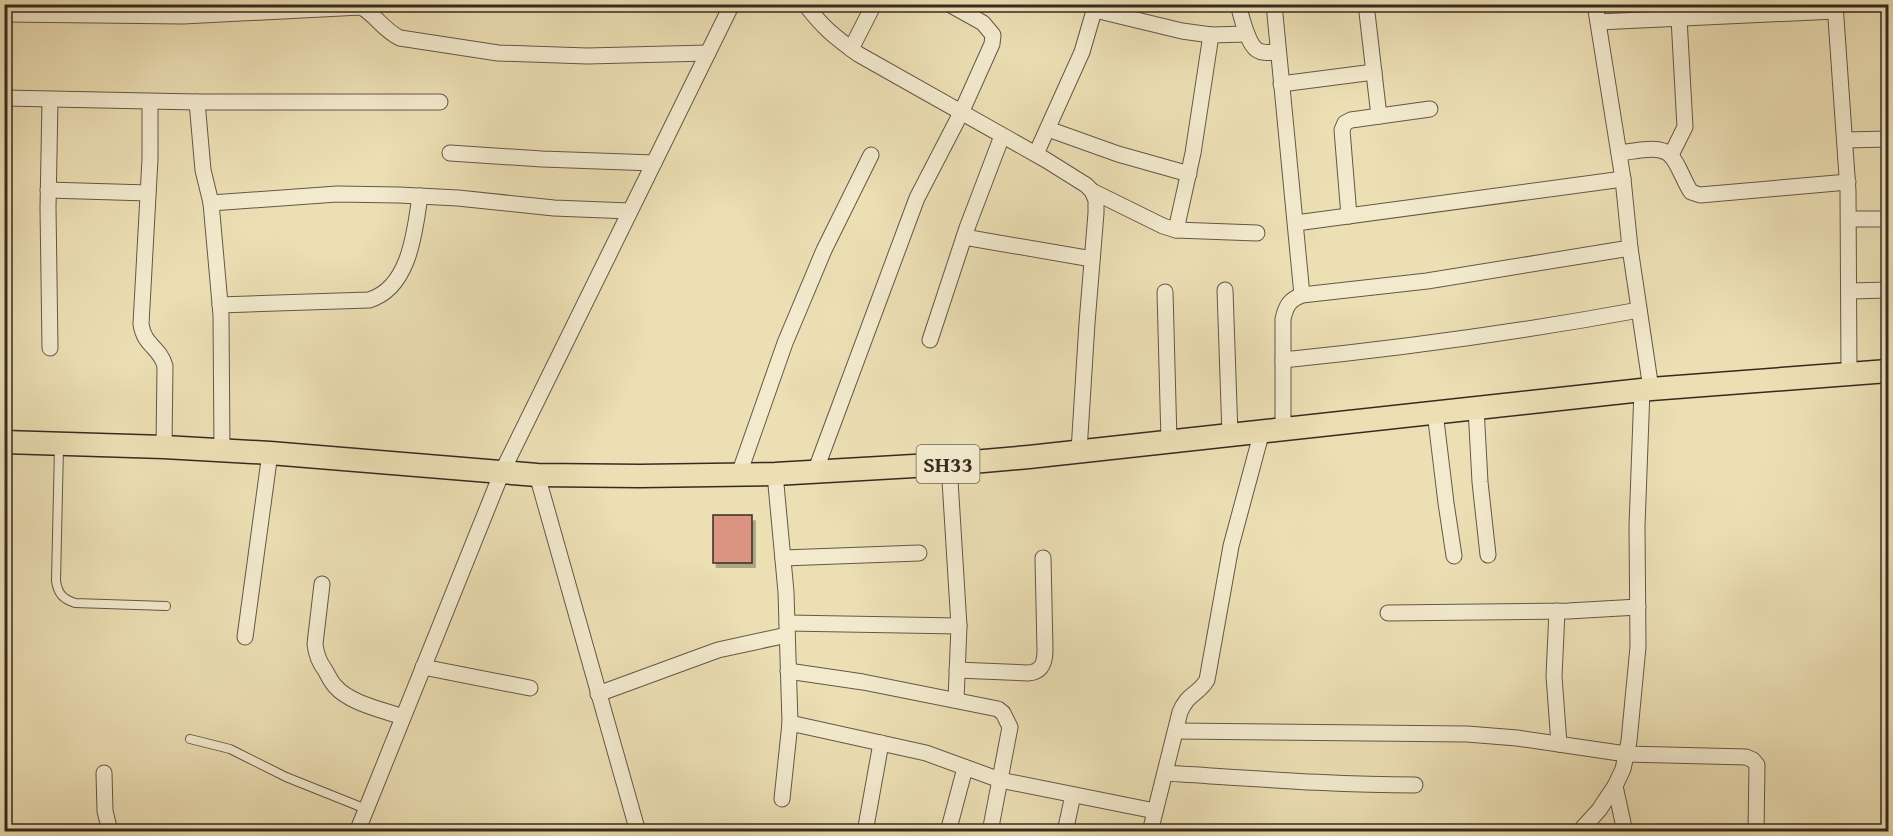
<svg xmlns="http://www.w3.org/2000/svg" width="1893" height="836" viewBox="0 0 1893 836" font-family="'Gentium Book Plus',serif">
	<style>
		.building { fill: #db9481; stroke: #362b21; stroke-width: 1.5; filter: url(#shadow) }
		.lines { fill: none; stroke-linecap: round; stroke-linejoin: round }
		.service-casing { stroke: #645846; stroke-width: 10 }
		.minor-casing { stroke: #645846; stroke-width: 17 }
		.primary-casing { stroke: #362b21; stroke-width: 25 }
		.service { stroke: #f3eace; stroke-width: 8 }
		.minor { stroke: #f3eace; stroke-width: 15 }
		.primary { stroke: #ecdfb4; stroke-width: 22 }
		.labels { text-anchor: middle; stroke-width: 5; stroke-linejoin: round; paint-order: stroke }
		.shield { fill: #f3eace; stroke: #6f6455; stroke-width: 1.5 }
		.shield-label { font-size: 22px; font-weight: bold; fill: #362b21 }
	</style>
	<defs>
		<filter id="shadow"><feDropShadow dx="3.5" dy="6" stdDeviation="0" flood-color="#0004"/></filter>
	</defs>
	<rect width="100%" height="100%" fill="#ecdfb4"/>
	<filter id="stains"><feTurbulence type="fractalNoise" baseFrequency=".00333" numOctaves="4"/><feColorMatrix values="0 0 0 0 .2 0 0 0 0 .09 0 0 0 0 .02 0 0 0 .5 -.17"/></filter>
	<radialGradient id="worn" r=".72"><stop offset=".6" stop-color="#630" stop-opacity="0"/><stop offset="1" stop-color="#630" stop-opacity=".3"/></radialGradient>
	<!-- building -->
	<rect class="building" x="713" y="515" width="39" height="48"/>
	<g class="lines">
		<!-- service casing -->
		<g class="service-casing">
			<g id="service">
				<path d="M 59,447 L 56,581 C 58,594 63,599 75,603 L 166,606"/>
				<path d="M 190,739 L 230,749 L 286,777 L 366,809"/>
			</g>
		</g>
		<!-- minor casing -->
		<g class="minor-casing">
			<g id="minor">
				<path d="M 805,4 C 823,28 835,37 858,54 L 1046,160 L 1086,185 L 1092,191 L 1096,200 L 1096,213 L 1087,323 L 1079,451"/>
				<path d="M 1235,4 L 1239,8 C 1242,19 1248,44 1257,50 C 1263,54 1271,52 1278,52"/>
				<path d="M 1274,4 L 1302,295"/>
				<path d="M 1366,4 L 1379,116"/>
				<path d="M 1595,4 L 1623,179 L 1630,248 L 1651,389"/>
				<path d="M 1835,4 L 1848,191 L 1849,373"/>
				<path d="M 1095,10 L 1182,31 L 1211,35 L 1247,34"/>
				<path d="M 4,14 L 183,16 L 361,7 C 376,15 383,30 400,38 L 498,53 L 587,56 L 708,53"/>
				<path d="M 1598,22 L 1836,11"/>
				<path d="M 851,49 L 874,4"/>
				<path d="M 1281,84 L 1374,72"/>
				<path d="M 4,98 L 197,102 L 440,102"/>
				<path d="M 50,100 L 48,208 L 50,348"/>
				<path d="M 150,102 L 150,159 L 141,324 C 144,346 160,347 165,366 L 164,447"/>
				<path d="M 197,102 L 203,170 L 211,203 L 221,315 L 222,451"/>
				<path d="M 1048,129 L 1118,154 L 1189,174"/>
				<path d="M 1845,140 L 1888,139"/>
				<path d="M 450,153 L 542,159 L 654,163"/>
				<path d="M 1619,153 C 1633,152 1659,144 1670,155 C 1678,162 1684,182 1691,192 L 1700,195 L 1848,182"/>
				<path d="M 1036,154 L 1082,52 L 1096,4"/>
				<path d="M 1671,155 L 1685,127 L 1679,18"/>
				<path d="M 48,190 L 148,193"/>
				<path d="M 1092,191 L 1163,226 L 1176,230 L 1257,233"/>
				<path d="M 211,203 L 337,194 L 399,195 L 458,198 L 554,208 L 630,211"/>
				<path d="M 1349,216 L 1342,130 L 1345,123 L 1351,120 L 1430,109"/>
				<path d="M 1849,219 L 1888,219"/>
				<path d="M 1296,223 L 1623,179"/>
				<path d="M 1176,230 L 1193,153 L 1211,35"/>
				<path d="M 964,237 L 1092,259"/>
				<path d="M 1225,290 L 1230,435"/>
				<path d="M 1850,291 L 1888,290"/>
				<path d="M 1165,292 L 1169,441"/>
				<path d="M 220,305 L 369,300 C 410,288 415,230 420,196"/>
				<path d="M 930,340 L 967,228 L 1002,136"/>
				<path d="M 1283,360 C 1403,348 1520,332 1639,310"/>
				<path d="M 1476,408 L 1480,482 L 1488,555"/>
				<path d="M 1435,412 L 1446,503 L 1454,556"/>
				<path d="M 1283,428 L 1283,319 C 1286,306 1289,300 1302,295 L 1427,281 L 1630,248"/>
				<path d="M 949,464 L 959,626 L 956,700"/>
				<path d="M 815,472 L 917,198 L 961,113 L 992,44 L 993,35 L 983,23 L 949,4"/>
				<path d="M 739,474 L 785,343 L 824,250 L 871,155"/>
				<path d="M 775,474 L 786,592 L 790,723 L 782,799"/>
				<path d="M 537,475 L 638,832"/>
				<path d="M 783,558 L 919,553"/>
				<path d="M 322,584 L 315,644 C 316,654 319,662 325,670 C 328,675 331,682 335,686 C 349,703 383,710 403,717"/>
				<path d="M 1557,611 L 1554,676 L 1559,744"/>
				<path d="M 1388,613 L 1568,611 L 1638,607"/>
				<path d="M 787,623 L 959,626"/>
				<path d="M 245,637 L 270,453"/>
				<path d="M 423,667 L 530,688"/>
				<path d="M 957,670 L 1028,673 C 1042,672 1045,663 1045,650 L 1043,558"/>
				<path d="M 788,671 L 863,682 L 998,709 L 1003,713 L 1010,727 L 990,832"/>
				<path d="M 598,694 L 718,650 L 787,635"/>
				<path d="M 790,723 L 926,753 L 1000,780 L 1155,811"/>
				<path d="M 1176,731 L 1467,734 L 1517,738 L 1626,754 L 1746,757 L 1753,760 L 1757,765 L 1756,832"/>
				<path d="M 104,773 L 105,811 L 110,832"/>
				<path d="M 1165,773 C 1248,778 1332,785 1415,785"/>
				<path d="M 1615,786 L 1625,832"/>
				<path d="M 357,832 L 502,472 L 732,4"/>
				<path d="M 865,832 L 881,743"/>
				<path d="M 948,832 L 965,768"/>
				<path d="M 1065,832 L 1073,795"/>
				<path d="M 1150,832 L 1180,712 C 1188,693 1198,695 1207,680 L 1231,546 L 1262,431"/>
				<path d="M 1579,832 L 1599,810 L 1615,786 L 1623,769 L 1629,741 L 1638,647 L 1637,526 L 1642,390"/>
			</g>
		</g>
		<!-- primary casing -->
		<g class="primary-casing">
			<path id="primary" d="M 4,442 L 164,447 L 270,453 L 537,475 L 640,476 L 775,474 L 949,464 L 1029,457 L 1651,389 L 1888,371"/>
		</g>
		<!-- service -->
		<use href="#service" class="service"/>
		<!-- minor -->
		<use href="#minor" class="minor"/>
		<!-- primary -->
		<use href="#primary" class="primary"/>
	</g>
	<g class="labels">
		<!-- shield labels -->
		<rect class="shield" x="916.5" y="445" width="63" height="38" rx="4.5"/>
		<g class="shield-label">
			<text x="948" y="472">SH33</text>
		</g>
	</g>
	<!-- margin -->
	<rect width="1893" height="836" fill="none" stroke="#ecdfb4" stroke-width="24"/>
	<rect x="6" y="6" width="1881" height="824" fill="none" stroke="#362b21" stroke-width="3"/>
	<rect x="12" y="12" width="1869" height="812" fill="none" stroke="#362b21" stroke-width="1.5"/>
	<rect width="100%" height="100%" filter="url(#stains)"/>
	<rect width="100%" height="100%" fill="url(#worn)"/>
</svg>
